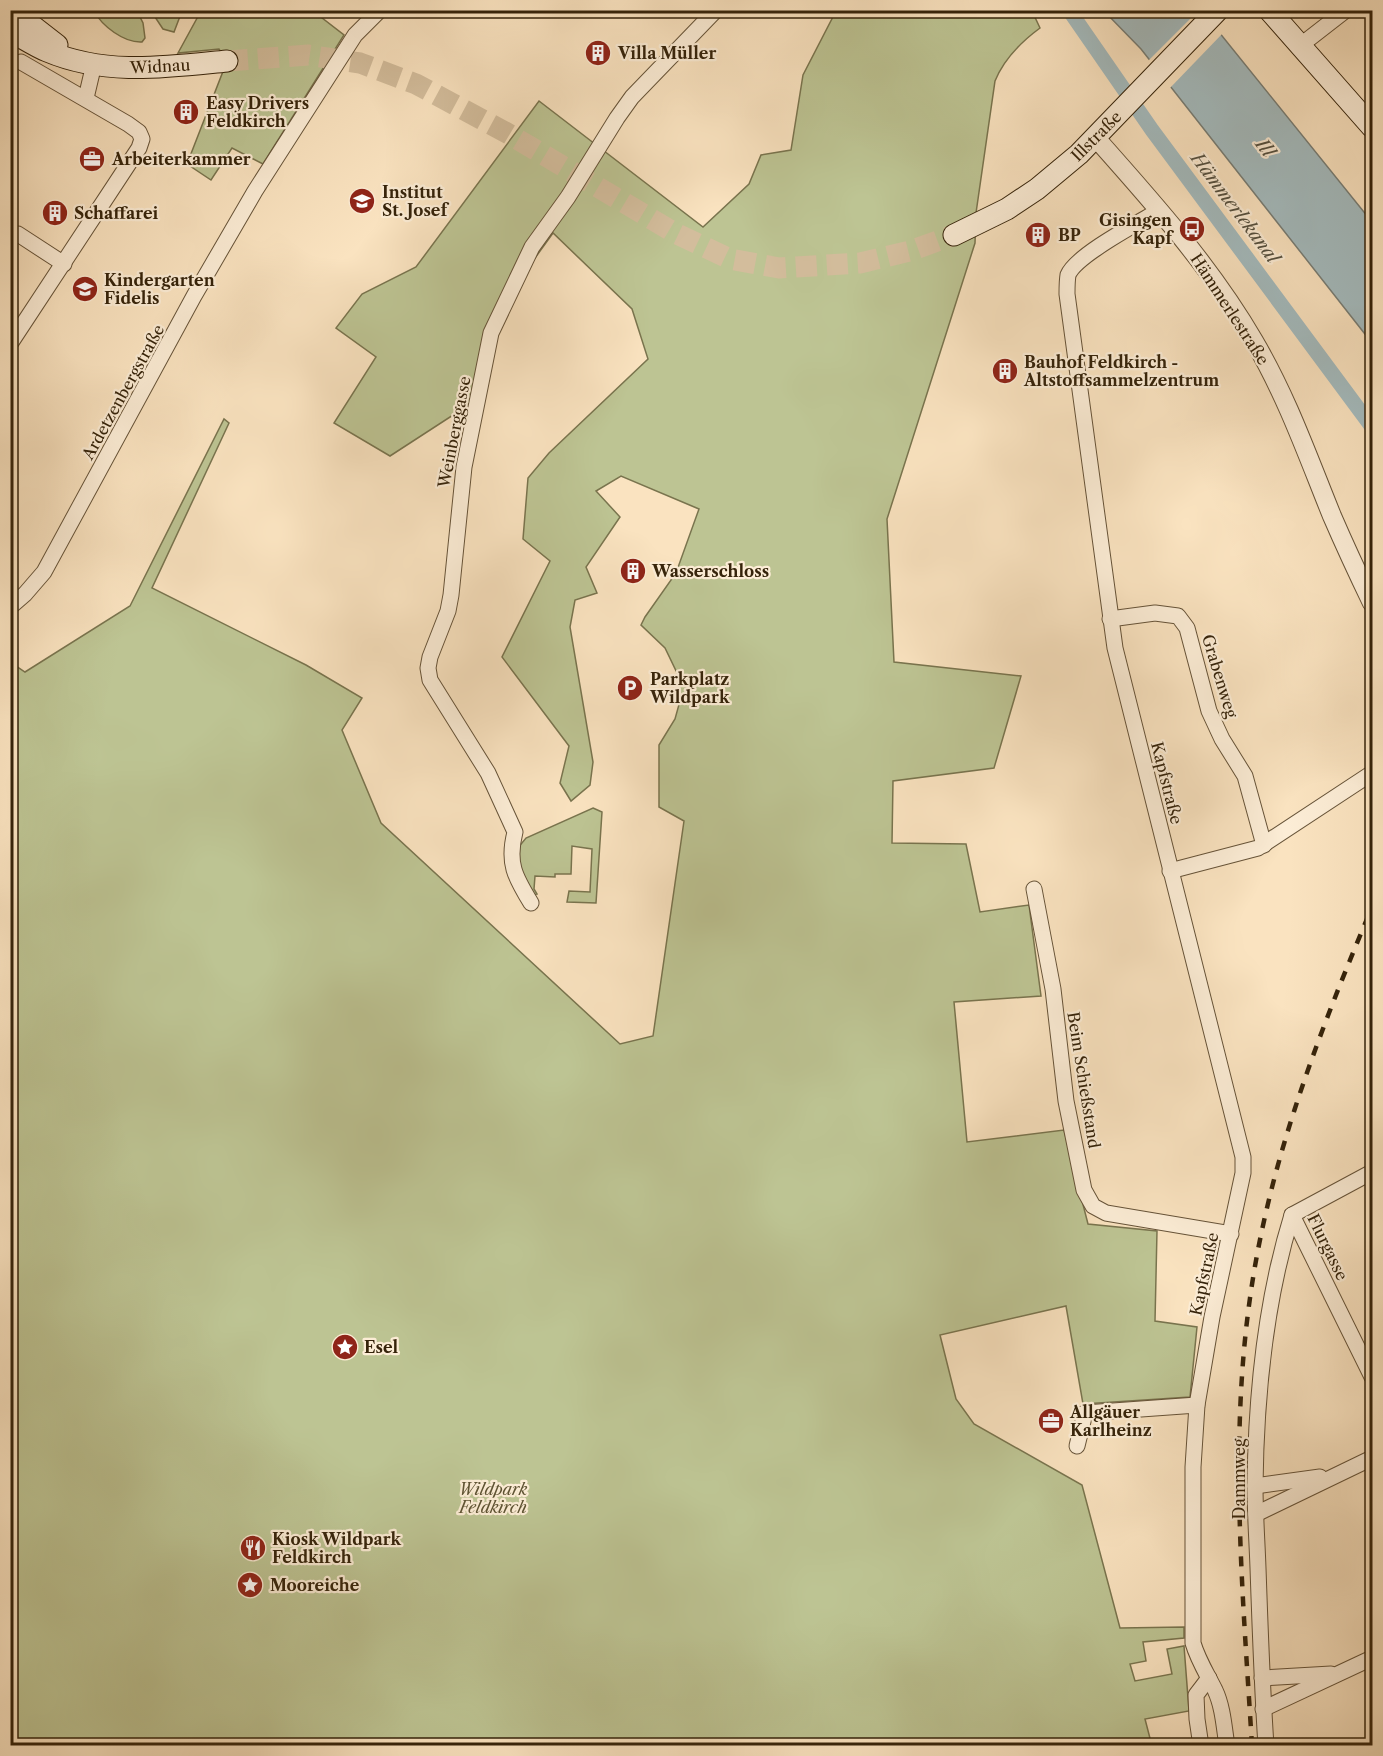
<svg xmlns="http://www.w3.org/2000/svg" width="1383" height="1756" viewBox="0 0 1383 1756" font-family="'Libre Caslon Text',serif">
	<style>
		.green { fill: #bdc493; stroke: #79744e; stroke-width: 1.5 }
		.water { fill: #a4bbbe; stroke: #787e76; stroke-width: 1.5 }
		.pier { fill: #fae3c0 }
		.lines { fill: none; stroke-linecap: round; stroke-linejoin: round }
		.canal { stroke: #a4bbbe; stroke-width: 15 }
		.secondary-tunnel { stroke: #d3bd9c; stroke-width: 21; stroke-dasharray: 21 10; stroke-linecap: butt }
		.minor-casing { stroke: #665338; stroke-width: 17 }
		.tertiary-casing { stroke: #665338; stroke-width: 20 }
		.secondary-casing { stroke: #35230a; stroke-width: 23 }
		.minor { stroke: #fcedd6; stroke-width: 15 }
		.tertiary { stroke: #fcedd6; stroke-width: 18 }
		.secondary { stroke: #fcedd6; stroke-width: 21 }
		.rail { stroke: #35230a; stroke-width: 4.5; stroke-dasharray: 10 10; stroke-linecap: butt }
		.labels { text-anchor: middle; stroke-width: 4.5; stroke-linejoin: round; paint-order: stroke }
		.poi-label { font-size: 16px; font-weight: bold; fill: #35230a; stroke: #fcedd6; text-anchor: start }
		.street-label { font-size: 16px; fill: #35230a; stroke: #fcedd6 }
		.park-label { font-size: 16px; font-style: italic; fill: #5e5333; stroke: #fcedd6 }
		.water-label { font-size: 18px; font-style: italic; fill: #565140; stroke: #fcedd6 }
	</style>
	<rect width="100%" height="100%" fill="#fae3c0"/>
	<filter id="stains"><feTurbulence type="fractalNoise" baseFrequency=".00333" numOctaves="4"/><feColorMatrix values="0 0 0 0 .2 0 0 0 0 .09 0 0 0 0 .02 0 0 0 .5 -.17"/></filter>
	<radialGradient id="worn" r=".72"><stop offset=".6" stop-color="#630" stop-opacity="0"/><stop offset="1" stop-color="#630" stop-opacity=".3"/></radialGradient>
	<!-- green -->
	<g class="green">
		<path d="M 94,11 L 137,11 L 143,23 L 145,38 L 142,42 C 124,43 102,26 94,11 Z"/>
		<path d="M 151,11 L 182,11 L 174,32 L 163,29 Z"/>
		<path d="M 201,11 L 313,11 L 344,35 L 263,164 L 232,148 L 211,180 L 187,164 L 227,61 L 219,49 L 178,53 Z"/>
		<path d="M 836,11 L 1032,11 L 1040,28 C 1021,42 1004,59 995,81 L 976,213 L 975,243 L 887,519 L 894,662 L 1021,676 L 994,768 L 893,781 L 892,843 L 966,844 L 980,912 L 1029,905 L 1041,996 L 954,1002 L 967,1142 L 1064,1130 L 1088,1224 L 1157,1231 L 1155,1321 L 1197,1327 L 1190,1397 L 1083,1404 L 1066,1306 L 940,1335 L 956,1399 L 974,1424 L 1082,1485 L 1120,1628 L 1184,1627 L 1184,1638 L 1143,1642 L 1146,1661 L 1130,1664 L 1135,1681 L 1172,1674 L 1167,1649 L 1184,1646 L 1189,1711 L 1145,1719 L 1152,1746 L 11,1745 L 10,662 L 25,672 L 130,606 L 224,419 L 229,423 L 152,588 L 306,665 L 362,698 L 342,730 L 381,823 L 620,1044 L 653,1036 L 684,821 L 659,807 L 659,745 L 675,719 L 680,701 L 678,675 L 665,648 L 641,625 L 645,617 L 676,573 L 699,509 L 621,476 L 596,491 L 620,517 L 586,567 L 597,593 L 575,600 L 570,627 L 593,762 L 590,785 L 571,801 L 560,783 L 569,746 L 502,657 L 550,561 L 523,539 L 528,478 L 549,453 L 648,359 L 632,309 L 553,233 L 530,265 L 496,336 L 484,395 L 390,456 L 334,423 L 376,357 L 336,328 L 362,294 L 416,267 L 539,101 L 703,227 L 749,184 L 761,155 L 791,150 L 803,75 Z"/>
		<path d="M 593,808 L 602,812 L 596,903 L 567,902 L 569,891 L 590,892 L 592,849 L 572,846 L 571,874 L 555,874 L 555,877 L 535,876 L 534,889 L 537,894 L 533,895 L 519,869 L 517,849 L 526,838 Z"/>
	</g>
	<!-- water -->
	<path class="water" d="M 1104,11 L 1202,11 L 1372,222 L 1372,343 L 1141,49 Z"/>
	<!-- pier -->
	<path class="pier" d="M 1206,10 L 1223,33 L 1169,89 L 1147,62 L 1198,11 Z"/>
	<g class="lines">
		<!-- canal -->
		<path class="canal" d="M 1069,10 L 1152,130 L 1372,427"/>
		<!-- secondary-tunnel -->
		<path class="secondary-tunnel" d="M 227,61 L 308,55 L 360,63 L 416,84 L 507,133 L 675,233 L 730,259 L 779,268 L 860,263 L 910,251 L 954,235"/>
		<!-- minor casing -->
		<g class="minor-casing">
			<g id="minor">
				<path d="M 1301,45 L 1346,10"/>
				<path d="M 86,98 L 94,64"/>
				<path d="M 1160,210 C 1140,222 1076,255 1068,275 C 1067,281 1067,289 1067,294 L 1115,648 L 1243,1157 L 1243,1173 L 1212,1317 L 1197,1405 L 1193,1467 L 1193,1643 C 1198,1660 1207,1674 1215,1690 C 1223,1707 1224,1727 1227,1746"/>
				<path d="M 10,234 L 18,234 L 64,264"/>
				<path d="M 10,344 L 139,148 L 142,139 L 139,132 L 128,124 L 21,62"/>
				<path d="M 10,607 L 25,594 L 44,572 L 194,296 L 255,191 L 355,35 L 380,10"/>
				<path d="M 1110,619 L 1155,613 L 1178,616 L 1187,628 L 1209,711 L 1222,739 L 1245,776 L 1264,845"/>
				<path d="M 1170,871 L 1258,848 L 1372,773"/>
				<path d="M 1034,889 L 1053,989 L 1066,1101 L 1084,1190 L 1093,1206 L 1106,1213 L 1231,1234"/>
				<path d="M 531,903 C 515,877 507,863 515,832 L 488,773 L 430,680 L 428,668 L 430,657 L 448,611 L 451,595 L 464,467 L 491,333 L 532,247 L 568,197 L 617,118 L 632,97 L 716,10"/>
				<path d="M 1372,1172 L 1292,1215 L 1372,1377"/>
				<path d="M 1077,1446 L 1085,1413 L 1197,1405"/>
				<path d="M 1255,1486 L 1320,1477"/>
				<path d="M 1256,1514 L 1372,1458"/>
				<path d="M 1262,1678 L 1331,1674"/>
				<path d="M 1263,1709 L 1372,1658"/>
				<path d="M 1201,1746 L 1197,1719 L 1196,1695 L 1209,1678"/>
				<path d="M 1266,1746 C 1262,1686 1260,1627 1258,1568 C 1257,1540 1255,1513 1255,1486 C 1256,1395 1265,1302 1292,1215"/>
			</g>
		</g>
		<!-- tertiary casing -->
		<g class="tertiary-casing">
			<path id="tertiary" d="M 1095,137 C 1152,201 1211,267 1254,341 C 1287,397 1308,457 1332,516 C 1345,546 1358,574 1372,603"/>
		</g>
		<!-- secondary casing -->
		<g class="secondary-casing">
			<g id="secondary">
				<path d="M 12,10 L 57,45"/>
				<path d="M 1269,10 L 1372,127"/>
				<path d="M 10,31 C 23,38 35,46 47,51 C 106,76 166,67 227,61"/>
				<path d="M 954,235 L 1007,209 L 1037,189 L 1079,154 L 1218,10"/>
			</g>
		</g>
		<!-- minor -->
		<use href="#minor" class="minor"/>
		<!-- tertiary -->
		<use href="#tertiary" class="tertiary"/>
		<!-- secondary -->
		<use href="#secondary" class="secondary"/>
		<!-- rail -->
		<path class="rail" d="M 1252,1746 C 1243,1597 1229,1446 1250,1298 C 1269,1161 1319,1033 1372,907"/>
	</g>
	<!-- icons -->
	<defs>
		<g id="building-disc" transform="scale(1.35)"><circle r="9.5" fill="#8f2418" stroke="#fcedd6"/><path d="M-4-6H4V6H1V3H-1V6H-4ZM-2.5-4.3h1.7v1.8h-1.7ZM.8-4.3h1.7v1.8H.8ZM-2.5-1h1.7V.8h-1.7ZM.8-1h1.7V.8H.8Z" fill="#fff"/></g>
		<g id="office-disc" transform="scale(1.35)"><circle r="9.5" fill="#8f2418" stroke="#fcedd6"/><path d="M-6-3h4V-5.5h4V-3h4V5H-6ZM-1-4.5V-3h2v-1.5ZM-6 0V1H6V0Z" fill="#fff"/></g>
		<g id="school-disc" transform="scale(1.35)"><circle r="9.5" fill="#8f2418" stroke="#fcedd6"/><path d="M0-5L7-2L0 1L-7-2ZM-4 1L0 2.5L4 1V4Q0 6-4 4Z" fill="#fff"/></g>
		<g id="bus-disc" transform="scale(1.35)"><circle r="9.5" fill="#8f2418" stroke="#fcedd6"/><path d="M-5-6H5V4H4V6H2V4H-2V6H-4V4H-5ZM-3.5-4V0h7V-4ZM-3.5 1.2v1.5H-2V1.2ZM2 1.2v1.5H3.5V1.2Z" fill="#fff"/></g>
		<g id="parking-disc" transform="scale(1.35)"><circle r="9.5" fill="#8f2418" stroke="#fcedd6"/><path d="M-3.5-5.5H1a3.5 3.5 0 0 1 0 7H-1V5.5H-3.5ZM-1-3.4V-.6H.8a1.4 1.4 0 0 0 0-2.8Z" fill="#fff"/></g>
		<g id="sight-disc" transform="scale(1.35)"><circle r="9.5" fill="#8f2418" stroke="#fcedd6"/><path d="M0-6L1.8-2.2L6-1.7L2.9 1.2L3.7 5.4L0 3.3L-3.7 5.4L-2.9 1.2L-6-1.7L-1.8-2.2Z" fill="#fff"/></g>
		<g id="restaurant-disc" transform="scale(1.35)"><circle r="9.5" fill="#8f2418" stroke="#fcedd6"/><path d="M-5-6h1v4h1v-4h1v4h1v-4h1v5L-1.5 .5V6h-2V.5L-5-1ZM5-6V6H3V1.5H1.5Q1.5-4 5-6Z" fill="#fff"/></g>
	</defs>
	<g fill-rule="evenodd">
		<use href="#building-disc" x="598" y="53"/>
		<use href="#building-disc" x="186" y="112"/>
		<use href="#office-disc" x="92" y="159"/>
		<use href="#school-disc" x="362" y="201"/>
		<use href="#building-disc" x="55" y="213"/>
		<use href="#bus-disc" x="1192" y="229"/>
		<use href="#building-disc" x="1038" y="235"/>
		<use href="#school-disc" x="85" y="289"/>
		<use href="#building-disc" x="1005" y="371"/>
		<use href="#building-disc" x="633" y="571"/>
		<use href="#parking-disc" x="630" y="688"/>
		<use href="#sight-disc" x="345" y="1347"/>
		<use href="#office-disc" x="1051" y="1421"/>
		<use href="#restaurant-disc" x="253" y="1548"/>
		<use href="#sight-disc" x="250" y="1585"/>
	</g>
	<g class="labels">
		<!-- poi labels -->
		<g class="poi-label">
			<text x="618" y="59">Villa Müller</text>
			<text x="206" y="109">Easy Drivers<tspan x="206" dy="18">Feldkirch</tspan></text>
			<text x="112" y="165">Arbeiterkammer</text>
			<text x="382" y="198">Institut<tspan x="382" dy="18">St. Josef</tspan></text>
			<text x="74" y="219">Schaffarei</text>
			<text x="1172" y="226" text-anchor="end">Gisingen<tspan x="1172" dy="18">Kapf</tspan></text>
			<text x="1058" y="241">BP</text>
			<text x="104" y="286">Kindergarten<tspan x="104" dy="18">Fidelis</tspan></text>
			<text x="1024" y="368">Bauhof Feldkirch -<tspan x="1024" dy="18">Altstoffsammelzentrum</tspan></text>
			<text x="652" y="577">Wasserschloss</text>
			<text x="650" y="685">Parkplatz<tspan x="650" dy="18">Wildpark</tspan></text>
			<text x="364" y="1353">Esel</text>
			<text x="1070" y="1418">Allgäuer<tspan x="1070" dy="18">Karlheinz</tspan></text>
			<text x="272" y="1545">Kiosk Wildpark<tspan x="272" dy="18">Feldkirch</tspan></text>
			<text x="270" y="1591">Mooreiche</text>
		</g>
		<!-- street labels -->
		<g class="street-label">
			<text transform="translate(160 66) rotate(-3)" y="6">Widnau</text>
			<text transform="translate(1096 136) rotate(-45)" y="6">Illstraße</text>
			<text transform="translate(1230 309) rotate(57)" y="6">Hämmerlestraße</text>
			<text transform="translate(123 392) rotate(-61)" y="6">Ardetzenbergstraße</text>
			<text transform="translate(454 432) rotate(-79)" y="6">Weinberggasse</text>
			<text transform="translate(1220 676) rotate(73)" y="6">Grabenweg</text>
			<text transform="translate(1167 783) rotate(76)" y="6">Kapfstraße</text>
			<text transform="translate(1084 1080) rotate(81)" y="6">Beim Schießstand</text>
			<text transform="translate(1328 1247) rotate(64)" y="6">Flurgasse</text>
			<text transform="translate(1204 1274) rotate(-78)" y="6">Kapfstraße</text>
			<text transform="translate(1239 1479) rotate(-90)" y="6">Dammweg</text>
		</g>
		<!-- park labels -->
		<g class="park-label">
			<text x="493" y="1495">Wildpark<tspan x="493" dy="18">Feldkirch</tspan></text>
		</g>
		<!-- water labels -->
		<g class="water-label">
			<text transform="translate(1265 148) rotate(52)" y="6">Ill</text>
			<text transform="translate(1235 208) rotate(53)" y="6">Hämmerlekanal</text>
		</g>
	</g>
	<!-- margin -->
	<rect width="1383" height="1756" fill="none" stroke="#fae3c0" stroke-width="36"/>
	<rect x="12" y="12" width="1359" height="1732" fill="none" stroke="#35230a" stroke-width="3"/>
	<rect x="18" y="18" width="1347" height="1720" fill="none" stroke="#35230a" stroke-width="1.5"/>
	<rect width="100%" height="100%" filter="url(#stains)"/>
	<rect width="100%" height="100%" fill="url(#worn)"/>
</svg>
